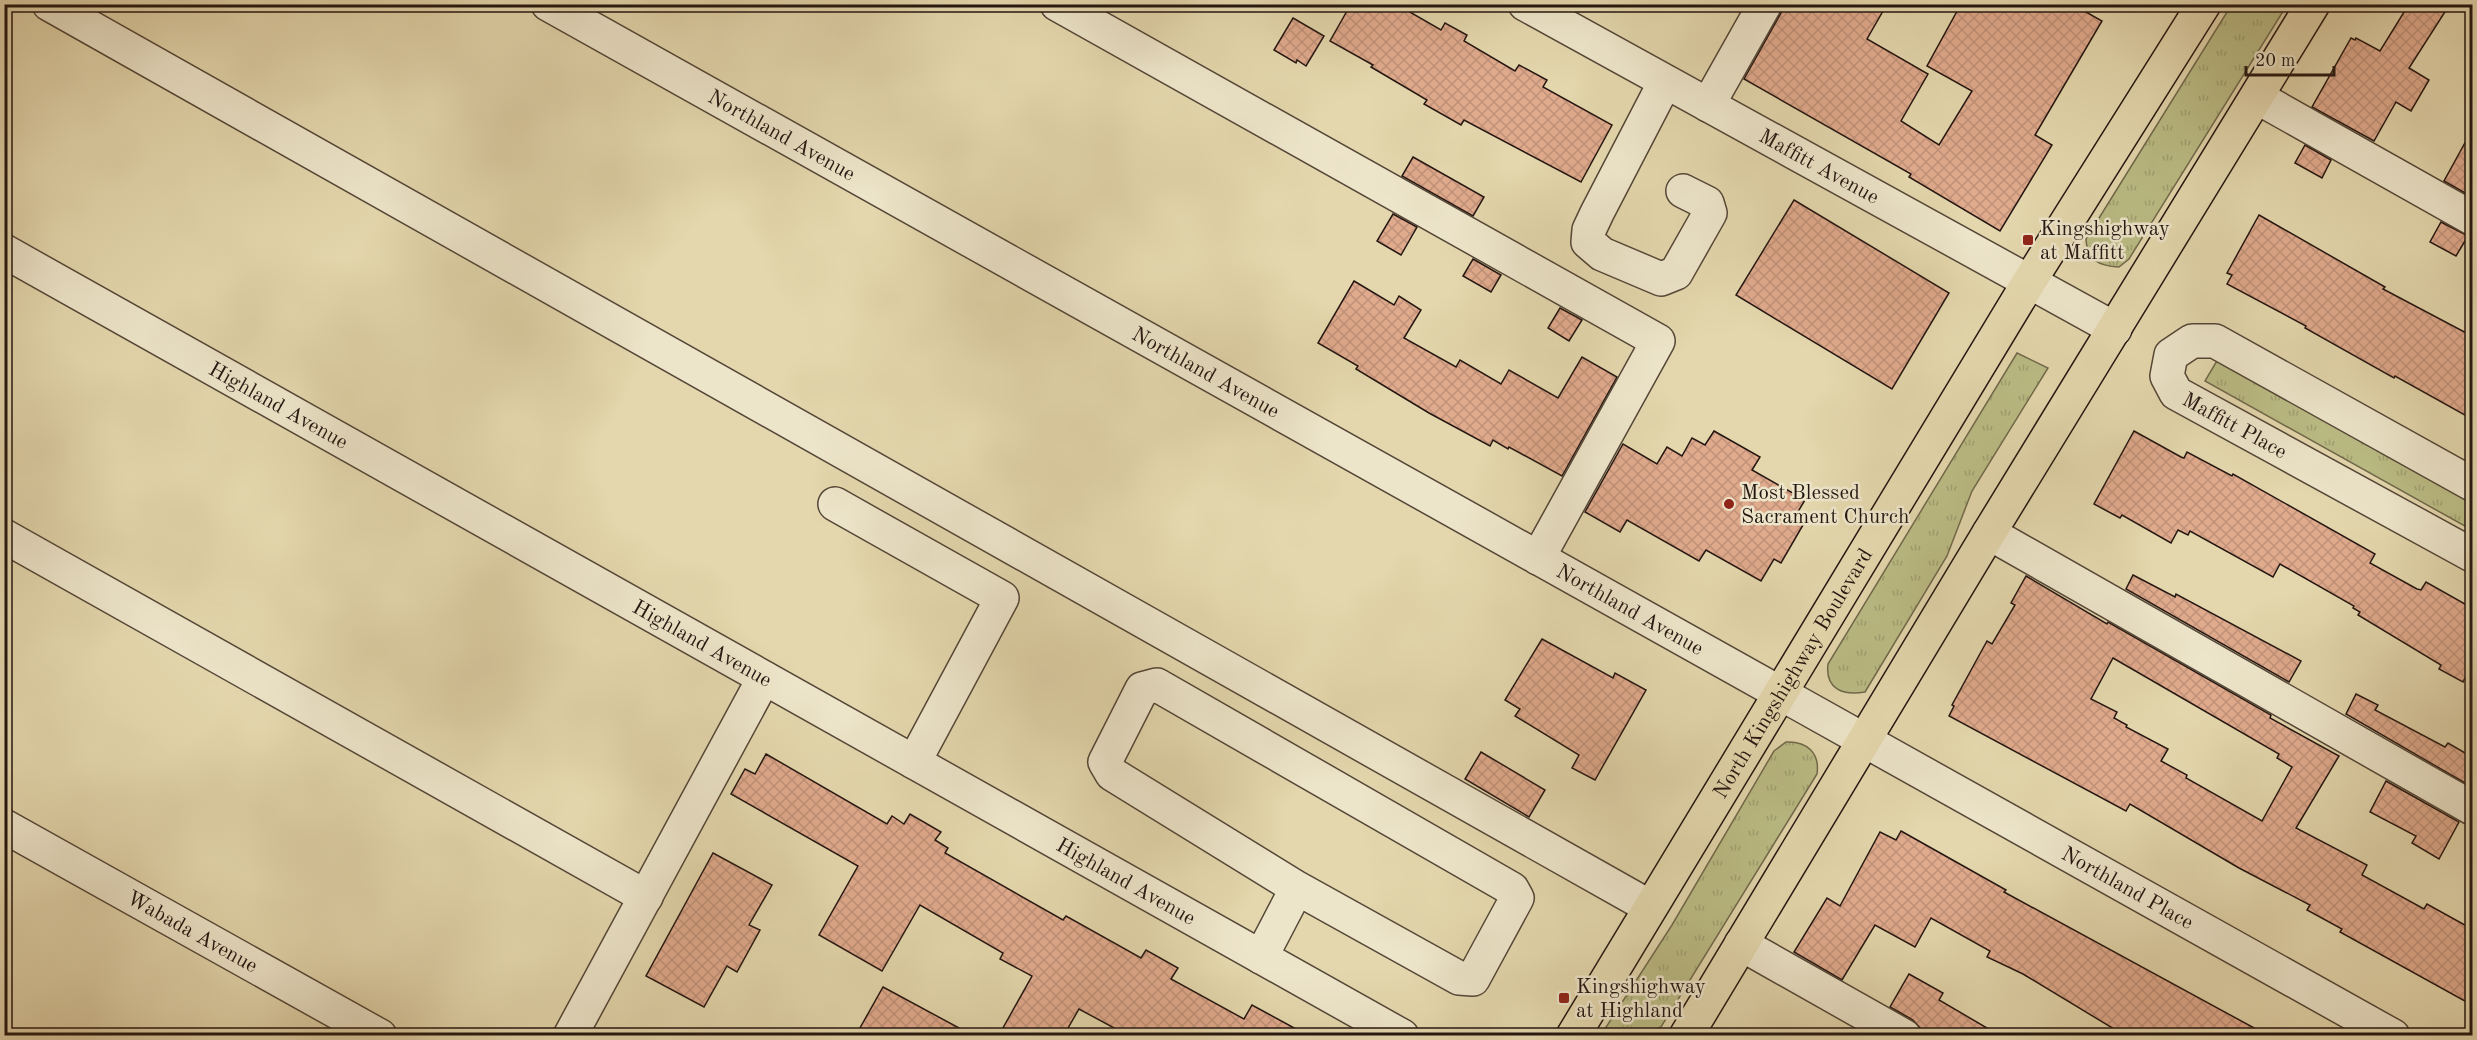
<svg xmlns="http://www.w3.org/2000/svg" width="2477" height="1040" viewBox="0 0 2477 1040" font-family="'Old Standard TT',serif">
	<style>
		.grass { fill: url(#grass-tufts); stroke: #70694b; stroke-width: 1.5 }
		.building { fill: url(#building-cross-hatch); stroke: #241611; stroke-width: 1.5; fill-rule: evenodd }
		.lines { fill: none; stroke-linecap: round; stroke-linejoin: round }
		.minor-casing { stroke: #544638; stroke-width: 36 }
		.major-casing { stroke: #241611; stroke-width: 36 }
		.minor { stroke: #ede5ca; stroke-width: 33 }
		.major { stroke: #e4d7ad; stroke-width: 33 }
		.poi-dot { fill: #8f2418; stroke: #ede5ca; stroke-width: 2 }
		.labels { text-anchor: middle; stroke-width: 5; stroke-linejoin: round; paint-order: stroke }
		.street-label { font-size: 21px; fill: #241611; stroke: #ede5ca }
		.poi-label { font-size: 21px; fill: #241611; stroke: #ede5ca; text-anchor: start }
	</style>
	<defs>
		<pattern id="grass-tufts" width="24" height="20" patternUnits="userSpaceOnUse" patternTransform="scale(1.5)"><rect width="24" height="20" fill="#bbbc85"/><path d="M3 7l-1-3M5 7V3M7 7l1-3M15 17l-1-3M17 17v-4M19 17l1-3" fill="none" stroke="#a1a172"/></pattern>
		<pattern id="building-cross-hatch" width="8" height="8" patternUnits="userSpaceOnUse" patternTransform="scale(1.5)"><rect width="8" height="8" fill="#e0aa8d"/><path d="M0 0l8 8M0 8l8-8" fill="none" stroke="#c09279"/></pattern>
	</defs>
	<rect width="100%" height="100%" fill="#e4d7ad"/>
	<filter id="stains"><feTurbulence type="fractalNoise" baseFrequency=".00333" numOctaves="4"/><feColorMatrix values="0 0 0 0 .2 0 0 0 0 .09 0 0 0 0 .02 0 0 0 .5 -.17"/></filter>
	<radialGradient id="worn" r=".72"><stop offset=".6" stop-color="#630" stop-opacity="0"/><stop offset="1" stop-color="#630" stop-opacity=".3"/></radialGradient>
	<!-- grass -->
	<g class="grass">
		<path d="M 2232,4 L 2287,5 L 2129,259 L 2119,267 C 2098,266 2087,260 2086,239 Z"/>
		<path d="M 2017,353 L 2048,368 L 1972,491 L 1947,556 L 1865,692 C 1843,696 1825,689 1828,664 Z"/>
		<path d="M 2218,359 L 2472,501 L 2472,530 L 2205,381 Z"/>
		<path d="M 1786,742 C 1807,741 1820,753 1817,774 L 1656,1035 L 1601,1035 L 1672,925 L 1774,751 Z"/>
	</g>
	<!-- building -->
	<g class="building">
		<path d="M 1351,4 L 1396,4 L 1441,30 L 1445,23 L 1467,35 L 1464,41 L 1515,71 L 1519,65 L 1547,80 L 1543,87 L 1612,125 L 1581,182 L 1464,120 L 1461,125 L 1424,104 L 1427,100 L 1371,67 L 1373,65 L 1330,41 Z"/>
		<path d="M 1784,4 L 1887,4 L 1867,39 L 1928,74 L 1901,121 L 1939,145 L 1972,91 L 1927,66 L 1961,4 L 2072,4 L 2102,21 L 2035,135 L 2052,145 L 2000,231 L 1909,177 L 1911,174 L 1744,79 L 1781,13 Z"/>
		<path d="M 2409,4 L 2450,4 L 2409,68 L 2429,80 L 2411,111 L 2396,102 L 2374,141 L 2312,107 L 2351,38 L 2355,40 L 2356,38 L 2380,51 Z"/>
		<path d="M 1293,18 L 1324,36 L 1306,66 L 1297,60 L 1296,63 L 1274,50 Z"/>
		<path d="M 2472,130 L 2472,197 L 2444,181 Z"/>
		<path d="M 2305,145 L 2331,160 L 2322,178 L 2295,163 Z"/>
		<path d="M 1413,157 L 1484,197 L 1473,216 L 1402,176 Z"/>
		<path d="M 1794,200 L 1949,293 L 1892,389 L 1736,295 Z"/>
		<path d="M 1393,214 L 1417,227 L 1401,255 L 1377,241 Z"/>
		<path d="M 2259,215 L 2385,287 L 2383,289 L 2472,336 L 2472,419 L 2395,376 L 2394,378 L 2305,328 L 2306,326 L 2227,284 L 2232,275 L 2227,273 Z"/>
		<path d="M 2441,222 L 2468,236 L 2456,256 L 2430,242 Z"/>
		<path d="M 1473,259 L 1501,275 L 1491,292 L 1463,276 Z"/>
		<path d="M 1354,281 L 1394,305 L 1399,296 L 1421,310 L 1404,338 L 1456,367 L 1460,360 L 1501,384 L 1509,370 L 1558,398 L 1582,357 L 1617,377 L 1562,476 L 1509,447 L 1508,449 L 1493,440 L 1490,446 L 1429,413 L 1356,369 L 1358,366 L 1318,343 Z"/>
		<path d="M 1560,308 L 1582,320 L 1569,341 L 1548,328 Z"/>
		<path d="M 1714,431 L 1760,457 L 1752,470 L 1805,500 L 1793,520 L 1803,525 L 1781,563 L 1774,559 L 1761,581 L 1706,550 L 1699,561 L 1627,520 L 1620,532 L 1585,512 L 1623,444 L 1657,464 L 1667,447 L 1682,456 L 1692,438 L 1705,445 Z"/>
		<path d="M 2134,431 L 2181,457 L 2184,458 L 2187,452 L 2232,476 L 2233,474 L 2375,554 L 2370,563 L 2417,589 L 2421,590 L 2426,582 L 2472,608 L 2472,664 L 2463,682 L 2439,669 L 2441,665 L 2358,615 L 2360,612 L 2353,608 L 2354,606 L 2280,564 L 2273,577 L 2190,531 L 2188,535 L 2178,530 L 2171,543 L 2122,515 L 2120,518 L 2094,504 Z"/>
		<path d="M 2133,575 L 2175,597 L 2176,594 L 2301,661 L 2289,682 L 2126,589 Z"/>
		<path d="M 2026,576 L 2107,624 L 2108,622 L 2271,715 L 2270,718 L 2339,756 L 2296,828 L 2367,865 L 2362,875 L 2424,909 L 2427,904 L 2472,929 L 2472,1005 L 2340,932 L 2342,929 L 2307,910 L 2310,905 L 2239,868 L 2130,804 L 2126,811 L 1949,716 L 1954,706 L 1952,705 L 1987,641 L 1992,644 L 2015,605 L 2011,603 ZM 2113,658 L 2279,754 L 2277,758 L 2292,767 L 2262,821 L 2186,778 L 2187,775 L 2161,761 L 2168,749 L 2126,727 L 2127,725 L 2114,718 L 2117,712 L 2091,699 Z"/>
		<path d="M 1542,639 L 1613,678 L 1615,673 L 1646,690 L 1595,780 L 1572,768 L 1579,755 L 1515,716 L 1520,709 L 1505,700 Z"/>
		<path d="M 2356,694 L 2378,705 L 2375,710 L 2445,747 L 2448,743 L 2472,757 L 2472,787 L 2346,714 Z"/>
		<path d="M 1481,752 L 1545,790 L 1529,817 L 1465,779 Z"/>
		<path d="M 766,754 L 887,824 L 892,816 L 904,824 L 910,814 L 941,832 L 935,840 L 948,848 L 945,853 L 1063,920 L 1066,916 L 1141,958 L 1146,950 L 1178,968 L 1171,979 L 1244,1019 L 1252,1005 L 1307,1035 L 1127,1035 L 1079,1009 L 1064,1035 L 999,1035 L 1032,976 L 1000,959 L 1003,953 L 920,905 L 882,971 L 819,935 L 858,866 L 731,794 L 745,769 L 755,774 Z"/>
		<path d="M 2386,781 L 2459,822 L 2439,859 L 2412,843 L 2416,836 L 2370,812 Z"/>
		<path d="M 1901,831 L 2006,890 L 2004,892 L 2267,1035 L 2124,1035 L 2023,974 L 1987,957 L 1990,951 L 1931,918 L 1915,947 L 1875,925 L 1842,980 L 1794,952 L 1827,898 L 1840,906 L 1880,832 L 1896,840 Z"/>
		<path d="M 713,853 L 772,885 L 749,925 L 760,930 L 737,972 L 727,966 L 704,1007 L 646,976 Z"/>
		<path d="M 1909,974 L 1943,993 L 1939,1000 L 1999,1035 L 1932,1035 L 1921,1029 L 1913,1020 L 1890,1007 Z"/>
		<path d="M 883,987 L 972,1035 L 856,1035 Z"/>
	</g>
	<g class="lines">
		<!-- minor casing -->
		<g class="minor-casing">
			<g id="minor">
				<path d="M 49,4 L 1650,907"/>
				<path id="s1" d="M 548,4 L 2393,1036"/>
				<path d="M 1057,4 L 1658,341 L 1538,558"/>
				<path id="s2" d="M 1525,4 L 2115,329"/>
				<path d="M 1665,82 L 1597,213 L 1589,230 L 1588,242 L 1602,254 L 1661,279 L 1676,273 L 1710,213 L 1707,203 L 1683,191"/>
				<path d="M 2257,97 L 2472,218"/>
				<path d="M 1708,105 L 1765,4"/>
				<path id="s3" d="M 4,251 L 1402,1036"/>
				<path id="s4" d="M 2472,484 L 2215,341 L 2192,341 L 2171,355 L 2167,376 L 2176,393 L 2472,555"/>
				<path d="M 835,504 L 1002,598 L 914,762"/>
				<path d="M 1989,533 L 2472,808"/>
				<path d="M 4,536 L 646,897"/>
				<path id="s5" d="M 4,826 L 380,1036"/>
				<path d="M 1741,944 L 1904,1036"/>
				<path d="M 1261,957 L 1297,888 L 1459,978 L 1473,979 L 1517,898 L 1512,889 L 1157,685 L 1142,689 L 1105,762 L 1112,774 L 1297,888"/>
				<path d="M 570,1036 L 764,678"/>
			</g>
		</g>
		<!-- major casing -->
		<g class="major-casing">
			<g id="major">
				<path id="s6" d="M 1573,1036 L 2029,282 L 2204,4"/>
				<path d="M 1686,1036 L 1989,533 L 2313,4"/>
			</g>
		</g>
		<!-- minor -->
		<use href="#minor" class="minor"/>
		<!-- major -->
		<use href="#major" class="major"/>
	</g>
	<!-- markers -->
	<g class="poi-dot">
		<rect x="2022" y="234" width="12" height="12" rx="3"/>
		<circle cx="1729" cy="504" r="6"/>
		<rect x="1558" y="992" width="12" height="12" rx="3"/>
	</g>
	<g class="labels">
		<!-- street labels -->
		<g class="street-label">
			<text dy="7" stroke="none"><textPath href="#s1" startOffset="268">Northland Avenue</textPath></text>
			<text dy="7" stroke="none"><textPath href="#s2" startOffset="336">Maffitt Avenue</textPath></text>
			<text dy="7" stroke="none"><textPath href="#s1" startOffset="754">Northland Avenue</textPath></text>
			<text dy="7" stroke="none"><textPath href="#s3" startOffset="315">Highland Avenue</textPath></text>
			<text dy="7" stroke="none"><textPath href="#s4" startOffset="450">Maffitt Place</textPath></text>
			<text dy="7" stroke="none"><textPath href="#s1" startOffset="1240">Northland Avenue</textPath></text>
			<text dy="7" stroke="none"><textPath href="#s3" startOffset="801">Highland Avenue</textPath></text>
			<text dy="7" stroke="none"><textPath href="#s6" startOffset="424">North Kingshighway Boulevard</textPath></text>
			<text dy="7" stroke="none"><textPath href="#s3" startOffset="1287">Highland Avenue</textPath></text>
			<text dy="7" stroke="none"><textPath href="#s1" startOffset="1810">Northland Place</textPath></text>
			<text dy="7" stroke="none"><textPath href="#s5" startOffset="216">Wabada Avenue</textPath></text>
		</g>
		<!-- poi labels -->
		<g class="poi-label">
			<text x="2040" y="235">Kingshighway<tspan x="2040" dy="24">at Maffitt</tspan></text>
			<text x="1741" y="499">Most Blessed<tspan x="1741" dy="24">Sacrament Church</tspan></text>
			<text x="1576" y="993">Kingshighway<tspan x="1576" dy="24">at Highland</tspan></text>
		</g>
	</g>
	<!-- margin -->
	<rect width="2477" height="1040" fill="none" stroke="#e4d7ad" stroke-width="24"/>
	<rect x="6" y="6" width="2465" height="1028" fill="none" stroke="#241611" stroke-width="3"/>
	<rect x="12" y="12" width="2453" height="1016" fill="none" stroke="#241611" stroke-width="1.5"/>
	<!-- scale -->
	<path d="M2246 66v9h88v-9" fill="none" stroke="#241611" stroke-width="3"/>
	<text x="2255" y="66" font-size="18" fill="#241611" stroke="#ede5ca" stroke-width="4.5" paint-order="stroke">20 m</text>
	<rect width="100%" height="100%" filter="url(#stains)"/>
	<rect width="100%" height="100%" fill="url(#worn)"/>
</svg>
